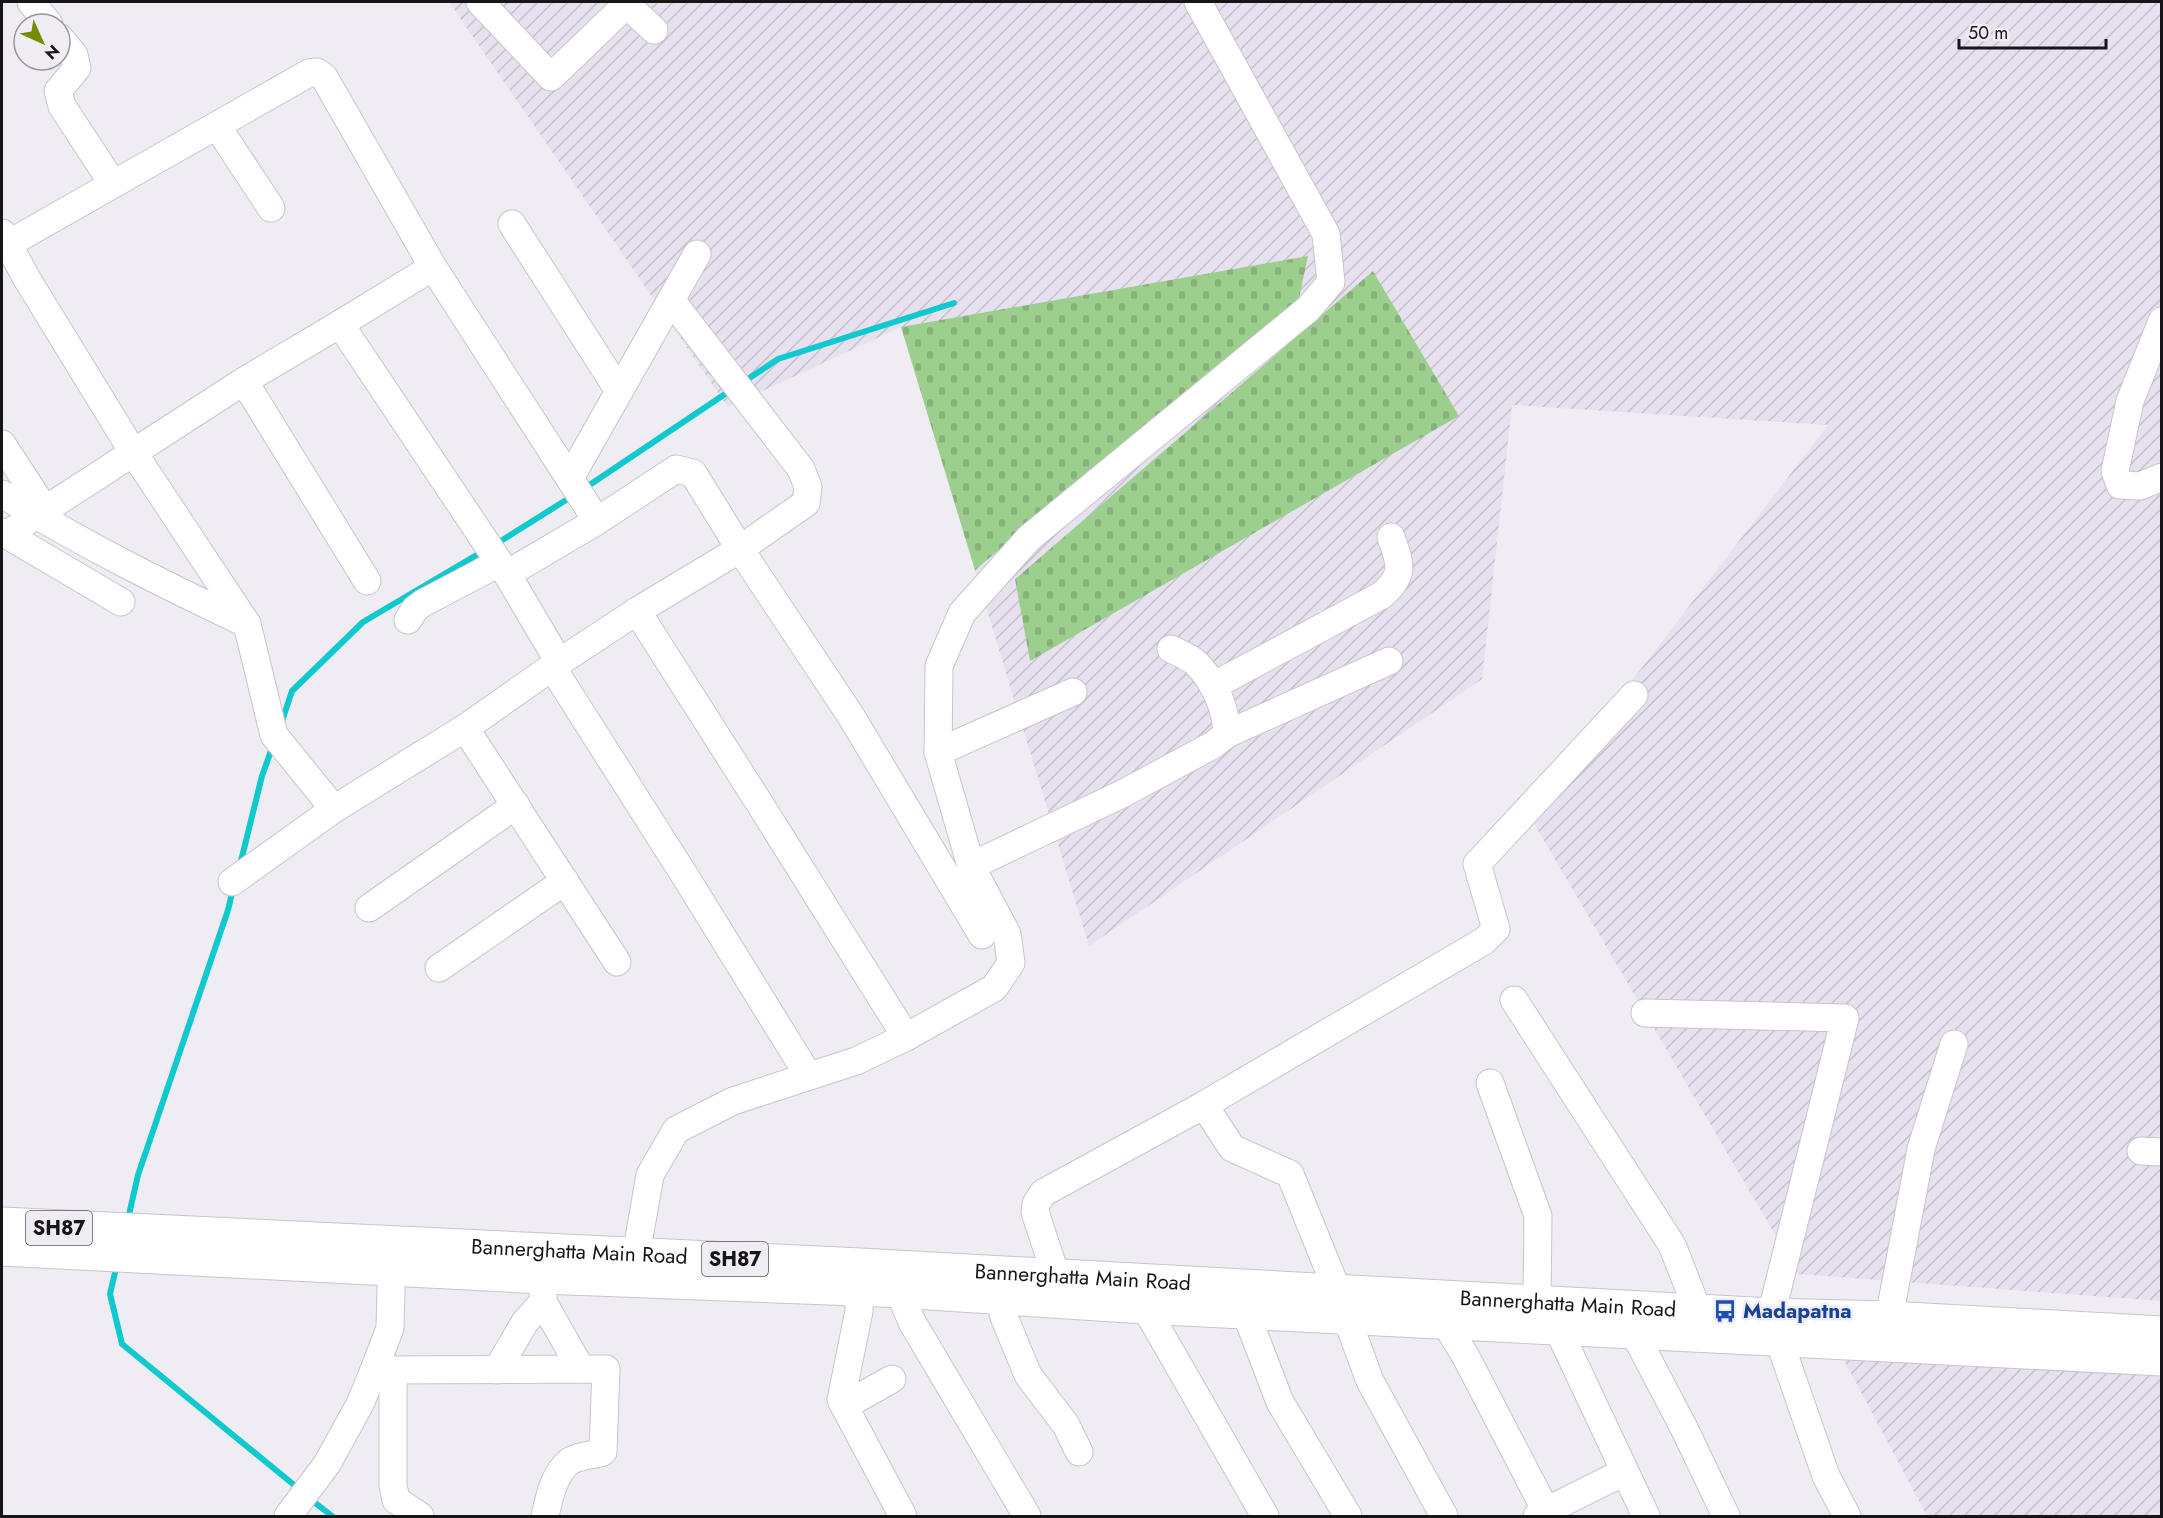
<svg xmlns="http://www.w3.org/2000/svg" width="2163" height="1518" viewBox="0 0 2163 1518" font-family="Jost,sans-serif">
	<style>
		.industrial { fill: url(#industrial-furrows) }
		.cemetery { fill: url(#cemetery-stones) }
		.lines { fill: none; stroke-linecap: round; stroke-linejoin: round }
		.stream { stroke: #0ecacf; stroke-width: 6 }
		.minor-casing { stroke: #c7c5cb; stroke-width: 29 }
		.major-casing { stroke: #c7c5cb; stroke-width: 35 }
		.minor { stroke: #fff; stroke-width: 27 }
		.major { stroke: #fff; stroke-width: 33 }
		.labels { text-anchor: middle; stroke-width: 5; stroke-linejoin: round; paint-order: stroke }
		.shield { fill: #efecf3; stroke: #57565a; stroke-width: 1.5 }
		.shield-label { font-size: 20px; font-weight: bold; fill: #161518 }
		.street-label { font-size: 21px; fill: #161518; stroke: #efecf3 }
		.transit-label { font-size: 21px; font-weight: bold; fill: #164399; stroke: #efecf3; text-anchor: start }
	</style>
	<defs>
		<pattern id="industrial-furrows" width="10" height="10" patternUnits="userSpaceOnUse" patternTransform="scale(1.5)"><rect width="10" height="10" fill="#e7e1ef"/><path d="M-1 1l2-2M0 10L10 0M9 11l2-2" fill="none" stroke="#c5c0cc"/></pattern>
		<pattern id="cemetery-stones" width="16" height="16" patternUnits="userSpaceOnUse" patternTransform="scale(1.5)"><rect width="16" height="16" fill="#9ccf8e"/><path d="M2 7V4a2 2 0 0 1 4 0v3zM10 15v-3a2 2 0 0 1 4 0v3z" fill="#86b17a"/></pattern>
	</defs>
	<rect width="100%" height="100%" fill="#efecf3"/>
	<!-- industrial -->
	<g class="industrial">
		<path d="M 449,2 L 2161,2 L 2161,1301 L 1798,1274 L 1529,815 L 1828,425 L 1512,405 L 1482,679 L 1089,946 L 901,327 L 728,407 Z"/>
		<path d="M 1838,1349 L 2161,1366 L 2161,1516 L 1927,1516 Z"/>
	</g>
	<!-- cemetery -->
	<g class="cemetery">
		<path d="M 1308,256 L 1299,298 L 975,570 L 901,327 Z"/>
		<path d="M 1373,271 L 1459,416 L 1030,661 L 1015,579 Z"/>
	</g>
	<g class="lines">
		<!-- stream -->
		<g class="stream">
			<path d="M 742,383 L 778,359 L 954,303"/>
			<path d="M 585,488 L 731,390"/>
			<path d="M 496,544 L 574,495"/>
			<path d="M 281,724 L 292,691 L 363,622 L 485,550"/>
			<path d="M 240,865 L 262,776 L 273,745"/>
			<path d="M 128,1219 L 138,1175 L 228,910 L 233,889"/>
			<path d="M 117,1264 L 110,1294 L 122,1344 L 299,1489"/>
			<path d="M 309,1498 L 332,1516"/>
		</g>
		<!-- minor casing -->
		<g class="minor-casing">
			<g id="minor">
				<path d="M 31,2 L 49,24"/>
				<path d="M 480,2 L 551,77 L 627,4"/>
				<path d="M 624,2 L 654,30"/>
				<path d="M 60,38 L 74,55 L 77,68 L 58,91 L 62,106 L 113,184"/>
				<path d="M 217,126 L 271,208"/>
				<path d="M 512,224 L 619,391"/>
				<path d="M 2,233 L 27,279 L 133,452 L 247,624 L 274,735 L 334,809 L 465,728 L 552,667 L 637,611 L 740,549 L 806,503 L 808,487 L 801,469 L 671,300"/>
				<path d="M 8,244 L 309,73 L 317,72 L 324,77 L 433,267 L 597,521"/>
				<path d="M 2162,321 L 2130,401 L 2115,471 L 2120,485 L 2140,486 L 2162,477"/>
				<path d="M 340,324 L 507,574"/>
				<path d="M 244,381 L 367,581"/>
				<path d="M 2,444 L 45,510"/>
				<path d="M 570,478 L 697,254"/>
				<path d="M 2,494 C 80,543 163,584 247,624"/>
				<path d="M 2,532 L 121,602"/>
				<path d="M 6,535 L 244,381 L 340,324 L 433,267"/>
				<path d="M 637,611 L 758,801 L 906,1037"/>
				<path d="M 408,620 L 415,609 L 423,603 L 499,563"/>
				<path d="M 559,662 L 507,574 L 597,521 L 676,469 L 693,473 L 740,549 L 851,716 L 982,935"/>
				<path d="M 552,667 L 685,876 L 808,1075"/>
				<path d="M 1213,686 L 1382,595 C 1406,574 1400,563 1391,537"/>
				<path d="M 465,728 L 617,962"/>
				<path d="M 1227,734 L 1389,661"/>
				<path d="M 938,752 L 1073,692"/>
				<path d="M 971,866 L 1122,794 L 1213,745 L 1227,734 C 1226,709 1215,682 1197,664 C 1190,657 1179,653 1171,649"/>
				<path d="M 232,882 L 334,809"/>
				<path d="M 369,908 L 516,805"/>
				<path d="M 439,968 L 565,881"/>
				<path d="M 1514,1000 L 1672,1245 L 1698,1311"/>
				<path d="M 1645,1013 L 1845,1018 L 1771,1315"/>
				<path d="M 1490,1083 L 1538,1216 L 1537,1302"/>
				<path d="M 1204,1105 L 1232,1148 L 1290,1174 L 1337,1290"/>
				<path d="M 2141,1151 L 2162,1152"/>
				<path d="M 902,1272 L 899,1291 L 912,1322 L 1027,1516"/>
				<path d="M 636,1273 L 636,1255 L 650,1175 L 676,1130 L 733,1101 L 856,1061 L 906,1037 L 994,988 L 1011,963 L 1007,934 L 971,866 L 938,752 L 939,666 L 962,613 L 1029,538 L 1308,309 L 1331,282 L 1326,234 L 1198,2"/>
				<path d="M 1056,1276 L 1035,1212 L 1036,1204 L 1043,1193 L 1204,1105 L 1484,941 L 1496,929 L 1477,864 L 1634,695"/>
				<path d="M 543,1277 L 543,1302 L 581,1369"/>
				<path d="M 859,1289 L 859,1311 L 841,1400 L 903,1516"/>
				<path d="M 999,1297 L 1004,1317 L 1028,1375 L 1066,1425 L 1079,1452"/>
				<path d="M 1145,1307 L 1265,1516"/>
				<path d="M 1245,1311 L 1280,1402 L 1348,1516"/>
				<path d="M 1346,1316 L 1370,1381 L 1444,1516"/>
				<path d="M 1889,1318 L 1921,1149 L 1954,1044"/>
				<path d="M 1444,1321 L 1466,1357 L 1546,1511 L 1537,1516"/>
				<path d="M 1557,1327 L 1646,1516"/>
				<path d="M 1633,1331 L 1684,1428 L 1726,1516"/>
				<path d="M 1779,1340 L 1826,1476 L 1847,1516"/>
				<path d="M 374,1370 L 606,1369 L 603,1452 C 593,1455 578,1456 570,1461 C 554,1473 549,1498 545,1516"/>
				<path d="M 393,1370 L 393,1485 L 396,1500 L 420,1516"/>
				<path d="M 497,1370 L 525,1322 L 543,1302"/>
				<path d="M 844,1406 L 892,1379"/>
				<path d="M 288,1516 L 327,1464 L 360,1404 L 374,1370 L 390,1328 L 392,1250"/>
				<path d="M 1549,1516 L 1546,1511 L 1624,1472"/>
			</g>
		</g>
		<!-- major casing -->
		<g class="major-casing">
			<g id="major">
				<path id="s1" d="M 2,1224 L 860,1265 L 1771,1315 L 1889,1318 L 2162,1333"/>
				<path d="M 2,1249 L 543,1277 L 882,1290 L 1145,1307 L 2162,1359"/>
			</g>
		</g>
		<!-- minor -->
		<use href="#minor" class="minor"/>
		<!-- major -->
		<use href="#major" class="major"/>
	</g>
	<!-- icons -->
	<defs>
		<g id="bus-bare" transform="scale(1.8)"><path d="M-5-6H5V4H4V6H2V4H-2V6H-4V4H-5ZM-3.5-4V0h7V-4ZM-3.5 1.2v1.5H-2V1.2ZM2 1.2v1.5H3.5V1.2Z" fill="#1a4fb4" stroke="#efecf3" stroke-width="2.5" paint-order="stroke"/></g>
	</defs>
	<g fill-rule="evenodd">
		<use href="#bus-bare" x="1725" y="1311"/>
	</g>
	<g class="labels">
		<!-- shield labels -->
		<g class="shield">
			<rect x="26" y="1211" width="66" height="34" rx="4.5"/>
			<rect x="702" y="1242" width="66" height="34" rx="4.5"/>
		</g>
		<g class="shield-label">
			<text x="59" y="1235">SH87</text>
			<text x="735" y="1266">SH87</text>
		</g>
		<!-- street labels -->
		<g class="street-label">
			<text dy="7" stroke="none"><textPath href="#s1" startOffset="578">Bannerghatta Main Road</textPath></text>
			<text dy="7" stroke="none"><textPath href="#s1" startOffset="1082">Bannerghatta Main Road</textPath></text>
			<text dy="7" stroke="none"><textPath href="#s1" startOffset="1568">Bannerghatta Main Road</textPath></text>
		</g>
		<!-- transit labels -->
		<g class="transit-label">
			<text x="1743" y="1318">Madapatna</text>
		</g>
	</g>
	<!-- border -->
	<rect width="2163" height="1518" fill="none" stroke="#161518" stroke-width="6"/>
	<!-- north arrow -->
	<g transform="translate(42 42) rotate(135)"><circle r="28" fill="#efecf3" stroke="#98969b" stroke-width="1.5"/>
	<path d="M0-4.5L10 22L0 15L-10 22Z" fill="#738c00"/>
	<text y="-9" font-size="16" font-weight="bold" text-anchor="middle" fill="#161518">N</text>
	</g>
	<!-- scale -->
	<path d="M1959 39v9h147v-9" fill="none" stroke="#161518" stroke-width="3"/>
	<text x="1968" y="39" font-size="18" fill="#161518" stroke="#efecf3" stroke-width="4.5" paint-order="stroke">50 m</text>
</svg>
